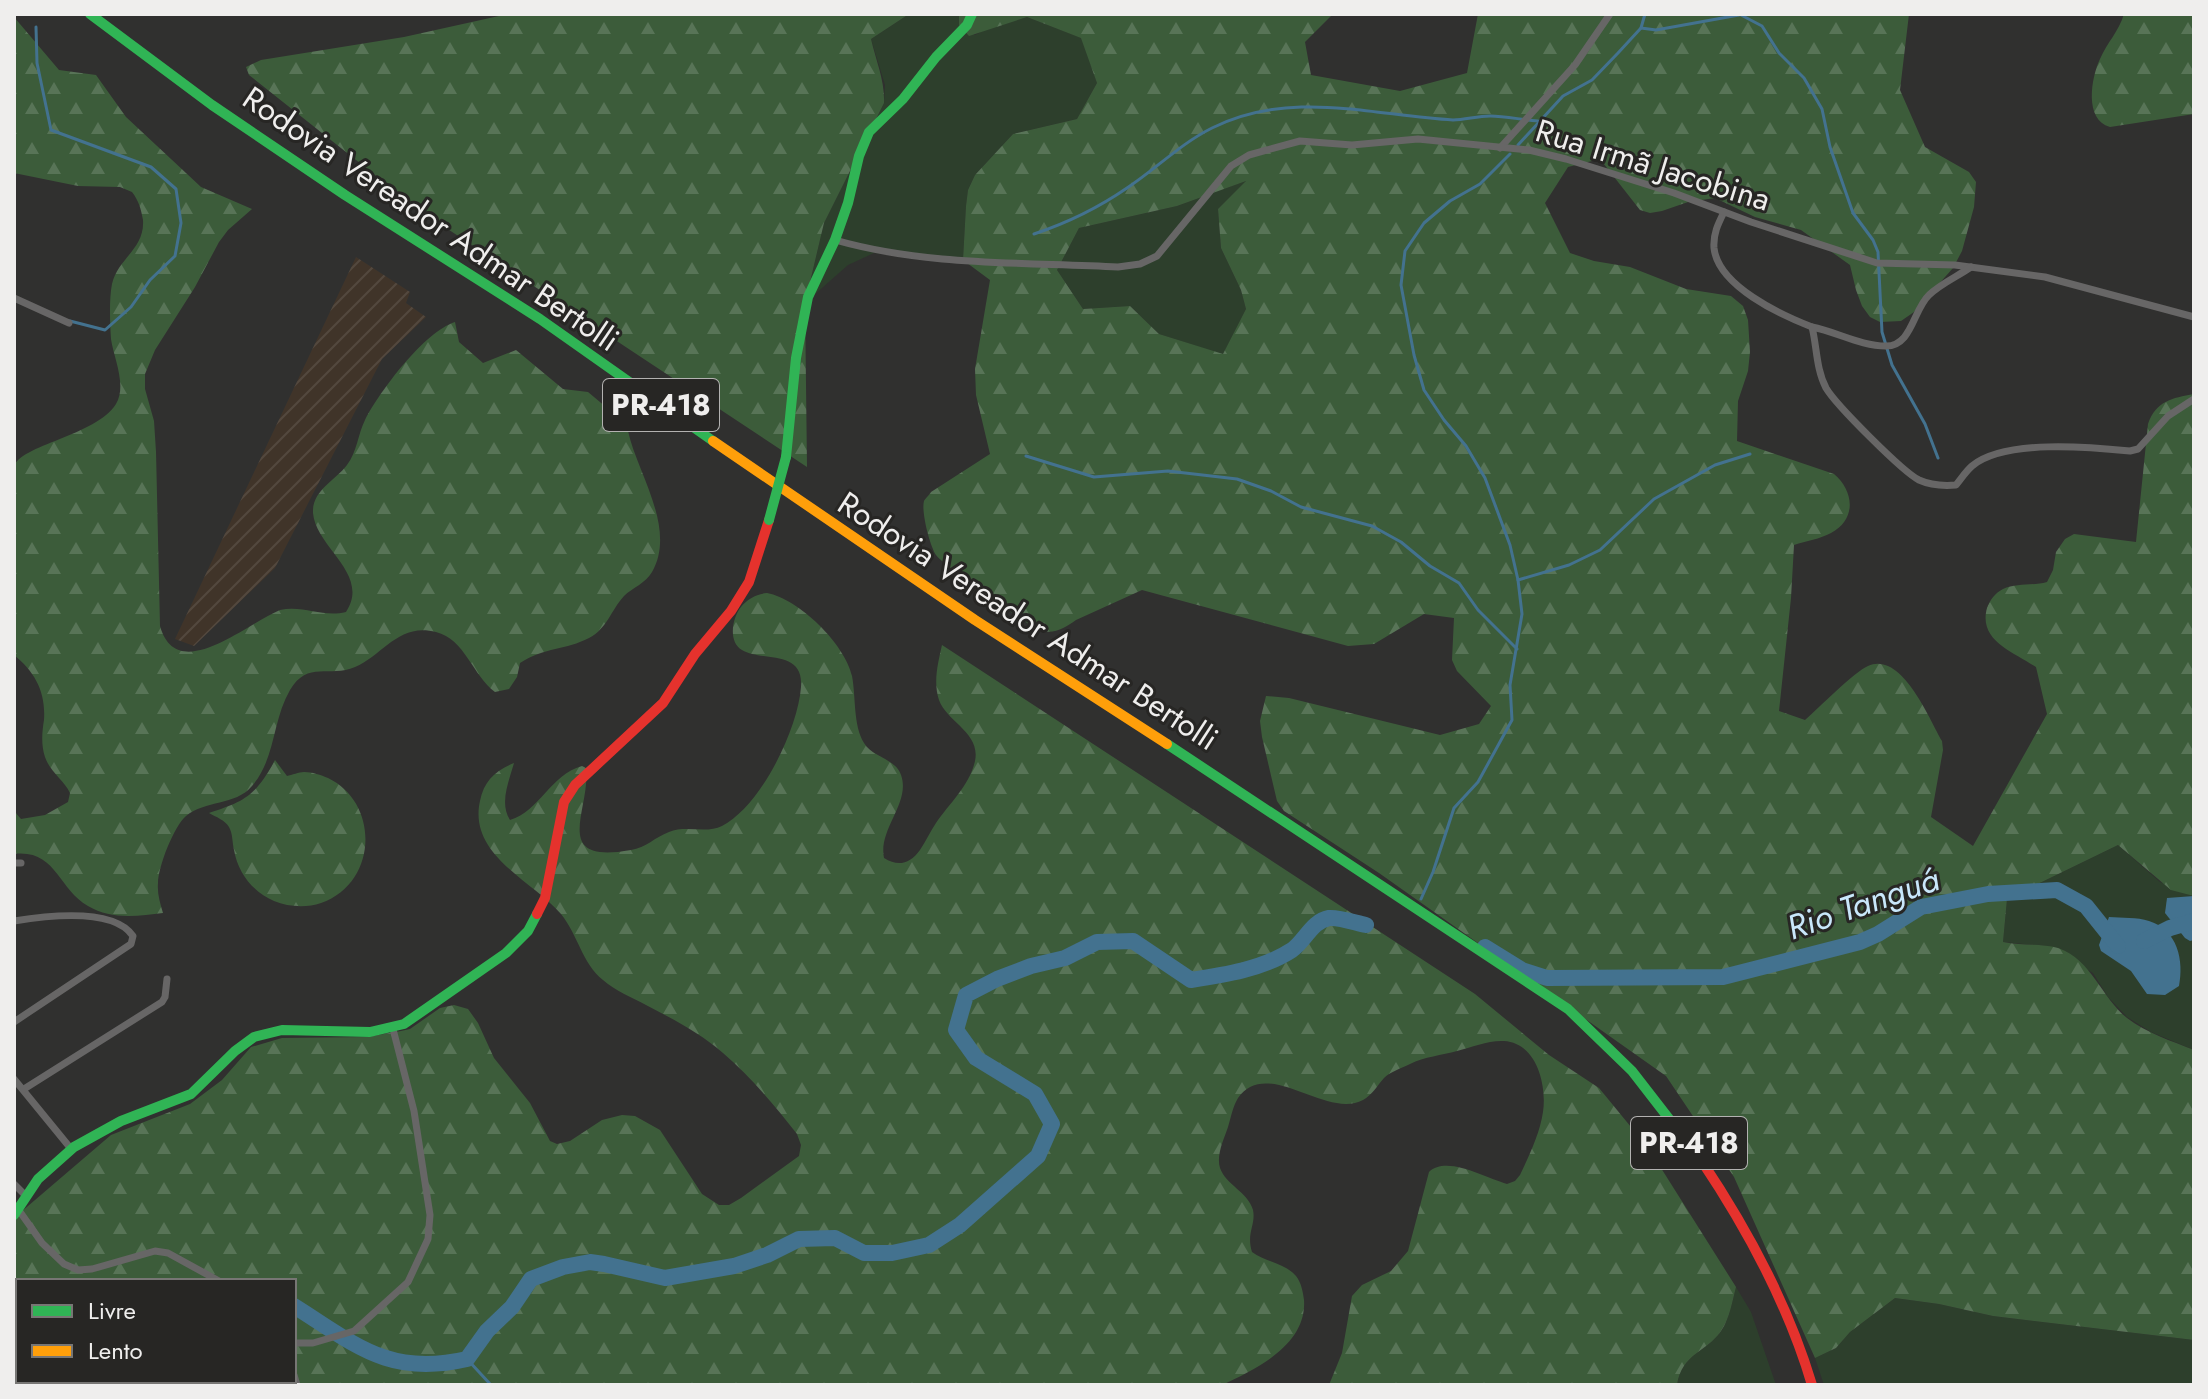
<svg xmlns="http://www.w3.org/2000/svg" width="2208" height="1399" viewBox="0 0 2208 1399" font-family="Jost,sans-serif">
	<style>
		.industrial { fill: url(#industrial-furrows) }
		.green { fill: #2d3f2c }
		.forest { fill: url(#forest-firs); fill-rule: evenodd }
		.water { fill: #43728f }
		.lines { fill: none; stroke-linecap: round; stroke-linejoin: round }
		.stream { stroke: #43728f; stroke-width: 3 }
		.river { stroke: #43728f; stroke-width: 16 }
		.street { stroke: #676666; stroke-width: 7 }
		.fast { stroke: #30b455; stroke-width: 10 }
		.slow { stroke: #ff9f0a; stroke-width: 10 }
		.jam { stroke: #e5322d; stroke-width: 10 }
		.fast-bridge { stroke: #30b455; stroke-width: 10 }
		.labels { text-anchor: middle; stroke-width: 6; stroke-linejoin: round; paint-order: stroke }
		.shield { fill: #272624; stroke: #b3b2b1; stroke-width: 2 }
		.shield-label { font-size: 30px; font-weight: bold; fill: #efeeed }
		.street-label { font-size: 32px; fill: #efeeed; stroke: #272624 }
		.water-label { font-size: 34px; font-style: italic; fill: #c9e7fb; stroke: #272624 }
	</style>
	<defs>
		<pattern id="industrial-furrows" width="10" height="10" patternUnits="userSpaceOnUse" patternTransform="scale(2)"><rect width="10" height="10" fill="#403429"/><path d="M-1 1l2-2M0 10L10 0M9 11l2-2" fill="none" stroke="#53483e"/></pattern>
		<pattern id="forest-firs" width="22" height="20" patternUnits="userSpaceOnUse" patternTransform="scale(2)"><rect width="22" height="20" fill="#3c5c3a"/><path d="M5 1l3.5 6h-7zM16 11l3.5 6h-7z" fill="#587457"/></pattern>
	</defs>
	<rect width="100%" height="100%" fill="#30302f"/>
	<!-- industrial -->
	<path class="industrial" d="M 356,257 L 410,292 L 406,303 L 426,317 L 382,359 L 275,568 L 194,646 L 175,639 Z"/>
	<!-- green -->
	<g class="green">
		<path d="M 909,14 L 959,14 L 959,25 L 975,35 L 988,28 L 1027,17 L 1082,38 L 1097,83 L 1077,119 L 1013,134 L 975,175 L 968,190 L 966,206 L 963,260 L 874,253 L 848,265 L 805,303 L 824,223 L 884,103 L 885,85 L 871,39 Z"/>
		<path d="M 1248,180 L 1218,209 L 1221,248 L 1241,290 L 1246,309 L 1223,355 L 1159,334 L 1130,306 L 1083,309 L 1057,270 L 1079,228 L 1177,206 Z"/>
		<path d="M 2118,845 L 2160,882 L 2194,896 L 2194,1050 L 2151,1032 L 2127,1017 L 2108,997 L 2093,973 L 2045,946 L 2003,942 L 2007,899 Z"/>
		<path d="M 1736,1287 L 1751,1312 L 1776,1385 L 1677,1385 C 1682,1353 1706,1353 1721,1331 C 1730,1318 1732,1302 1736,1287 Z"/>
		<path d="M 1895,1298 L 1939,1304 L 1993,1316 L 2194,1340 L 2194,1385 L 1824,1385 L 1815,1358 L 1836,1348 L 1850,1332 Z"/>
	</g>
	<!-- forest -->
	<g class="forest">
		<path d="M 508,14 L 909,14 L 871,39 C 876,61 885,81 884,103 L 824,223 L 805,303 L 807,467 L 419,210 L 249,75 L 246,67 L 261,60 L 404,37 Z"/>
		<path d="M 959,14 L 1333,14 L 1305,42 L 1311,75 L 1400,91 L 1467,73 L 1478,14 L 1909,14 L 1900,90 L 1925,147 L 1969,172 L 1976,182 L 1974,207 L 1962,251 L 1953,268 L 1914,312 L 1901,321 L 1880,322 L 1870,317 L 1862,306 L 1856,290 L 1850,265 L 1801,230 L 1755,217 L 1715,198 L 1688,202 L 1662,211 L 1650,213 L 1640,210 L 1600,159 L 1568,167 L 1545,203 L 1570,253 L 1594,261 L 1630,267 L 1686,289 L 1731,296 L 1743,306 L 1748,320 L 1750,352 L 1748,371 L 1738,401 L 1737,441 L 1834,474 C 1854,491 1857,519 1831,533 C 1820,539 1806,541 1794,545 L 1791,598 L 1779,711 L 1805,720 C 1819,708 1854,672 1868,666 C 1902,651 1929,719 1942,741 L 1943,750 L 1931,817 L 1973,846 L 2047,714 L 2036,667 C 2014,652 1978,641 1987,608 C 1990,600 1995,593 2003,589 C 2016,583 2033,586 2047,582 L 2053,570 L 2056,552 L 2065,539 L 2074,534 L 2136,542 L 2148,424 C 2156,401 2172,398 2194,394 L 2194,896 L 2171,890 L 2118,845 L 2007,899 L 2003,942 C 2021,946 2041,943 2058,948 C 2092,960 2101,997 2127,1018 C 2146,1033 2172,1041 2194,1050 L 2194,1340 L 1993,1316 L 1939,1304 L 1895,1298 L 1850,1332 L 1836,1348 L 1815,1358 L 1734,1177 L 1666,1076 L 1379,873 L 1284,811 L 1277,801 L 1262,737 L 1260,721 L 1266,696 L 1289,698 L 1440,735 L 1479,724 L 1491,706 L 1457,671 L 1452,660 L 1454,618 L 1424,614 L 1374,644 L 1348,646 L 1142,590 L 1076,620 C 1066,627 1056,634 1042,631 C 1031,628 943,565 936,555 C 930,546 921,512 924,501 C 925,499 930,494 931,492 L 990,454 L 976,395 L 975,369 L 990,280 L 963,260 L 966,206 L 968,190 L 975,175 L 1013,134 L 1077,119 L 1097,83 L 1081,38 L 1027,17 L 969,36 L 959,25 ZM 1246,181 L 1218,209 L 1221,248 L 1241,290 L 1246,309 L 1223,354 L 1159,334 L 1130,306 L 1083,309 L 1057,270 L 1079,228 L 1177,206 Z"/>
		<path d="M 2124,14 L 2194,14 L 2194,114 L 2110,127 C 2084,120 2091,78 2100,59 C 2108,41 2118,33 2124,14 Z"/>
		<path d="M 14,17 L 59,70 L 96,75 L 126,117 L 201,187 L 252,209 L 228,230 L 219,242 L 195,287 L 155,350 L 145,374 L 145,389 L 154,421 L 156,452 L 160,626 C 177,686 246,624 280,610 C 304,605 323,618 346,612 C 371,574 316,548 313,513 C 312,490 335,481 347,465 C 357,452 358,434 365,420 C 380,391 424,332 455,322 L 459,342 L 483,363 L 516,350 L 563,389 L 588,392 L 631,428 L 628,431 C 637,473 677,528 652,572 C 646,583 632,588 624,596 C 611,610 607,629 589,638 C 566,650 545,647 520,663 L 517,677 L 509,689 L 495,692 C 473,676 465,639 436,632 C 399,622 383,655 355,667 C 329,678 308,660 290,690 C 272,721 276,758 252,786 C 235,806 205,800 186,816 C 174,826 158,867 158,883 C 157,893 160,903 163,913 C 138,916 111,920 88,906 C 58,889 56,849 14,854 L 14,811 L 21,819 L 45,815 L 68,802 L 70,793 C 64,780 50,772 45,757 C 41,745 42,732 44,720 C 46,692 35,672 14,655 L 14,527 C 18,507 9,486 14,467 C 19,445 96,436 116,404 C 127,385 114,359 111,339 C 110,323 109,299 112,284 C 118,258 145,249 143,220 C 141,209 139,201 132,192 L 120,187 L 78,186 L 14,173 Z"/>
		<path d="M 767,593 C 799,599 845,644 852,676 C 856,697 853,725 864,743 C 872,757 896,759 901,775 C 911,803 878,829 884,858 C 898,867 910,864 920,850 C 926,841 930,832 936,823 C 949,804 970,785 975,761 C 981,733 947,722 939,700 C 933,682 938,663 942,645 L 1475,994 L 1549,1055 L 1599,1088 L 1649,1149 L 1736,1287 C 1732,1302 1730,1318 1721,1331 C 1706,1353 1682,1353 1677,1385 L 1329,1385 L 1342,1353 L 1352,1296 L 1362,1285 L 1391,1271 L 1408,1251 L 1429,1172 C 1447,1155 1485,1178 1507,1184 L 1515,1181 L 1520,1175 C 1529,1156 1540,1133 1543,1112 C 1547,1086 1537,1043 1504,1041 C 1489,1040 1472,1047 1457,1051 C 1442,1055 1424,1057 1410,1064 C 1402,1068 1390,1072 1384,1078 C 1377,1086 1372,1095 1363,1100 C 1326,1120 1267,1056 1238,1098 C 1233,1106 1231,1117 1228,1127 C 1224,1139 1216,1155 1220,1168 C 1226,1185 1248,1192 1253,1210 C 1256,1225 1246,1233 1252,1252 C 1265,1262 1285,1263 1296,1276 C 1301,1282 1303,1292 1304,1300 C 1307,1345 1256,1369 1222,1385 L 14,1385 L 14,1218 L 111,1135 L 190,1104 L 222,1080 L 251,1047 L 282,1038 L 367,1037 L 401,1031 L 410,1029 L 440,1008 L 454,1005 L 468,1009 L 478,1023 L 494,1058 L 530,1103 L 550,1141 L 557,1144 L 570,1141 L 602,1120 L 622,1115 L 635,1116 L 660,1130 L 702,1194 L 719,1205 L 729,1205 L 741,1198 L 799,1156 L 801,1145 L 797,1134 C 775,1106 750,1076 723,1053 C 700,1033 673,1019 646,1005 C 631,997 616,991 603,980 C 582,963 578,935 561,914 C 533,881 468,855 480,801 C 484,781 495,771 514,763 C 509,781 499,803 510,820 C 540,811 550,775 582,766 L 586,768 C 591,810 549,865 631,850 C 646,848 655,837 669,832 C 686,825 707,834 722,826 C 761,806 798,729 801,687 C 804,649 762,662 742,650 C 728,642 732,618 741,607 C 747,599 757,594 767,593 ZM 18,1281 L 294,1281 L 294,1381 L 18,1381 Z"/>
		<path d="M 275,760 L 287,776 C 292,775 299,772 304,772 C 312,772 321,775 328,778 C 380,803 378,883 321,903 C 306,908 289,907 274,901 C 253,892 238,873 234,850 C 232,842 233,834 229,827 C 225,820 216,817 209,813 C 246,801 256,795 275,760 Z"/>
	</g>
	<!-- water -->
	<g class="water">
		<path d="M 2194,896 L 2194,940 L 2190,941 L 2185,938 L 2165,913 L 2167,898 Z"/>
		<path d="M 2109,917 C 2122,918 2137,917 2149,921 C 2178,930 2184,961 2179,986 L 2165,995 L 2147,994 L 2131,971 L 2101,951 L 2099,945 Z"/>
	</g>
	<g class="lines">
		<!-- stream -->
		<g class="stream">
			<path d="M 1741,15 L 1762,26 L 1779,53 L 1804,78 L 1822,109 L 1830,147 L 1853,213 L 1873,240 L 1878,252 L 1882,332 L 1892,365 L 1925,424 L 1938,458"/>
			<path d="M 36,27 L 37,63 L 51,130 L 151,167 L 176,189 L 181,223 L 175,256 L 150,280 L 131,307 L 105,330 L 70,321"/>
			<path d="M 1641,28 L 1656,30 L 1739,15"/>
			<path d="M 1518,145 L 1563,96 L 1592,80 L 1618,53 L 1641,28 L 1645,14"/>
			<path d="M 1034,234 C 1067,223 1098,208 1127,188 C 1156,169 1180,144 1212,128 C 1290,89 1371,115 1453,120 C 1465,120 1477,116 1490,116 C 1506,116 1522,120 1538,121"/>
			<path d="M 1026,456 L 1094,477 L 1168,471 L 1237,479 L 1271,491 L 1301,507 L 1372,526 L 1401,542 L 1430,566 L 1459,583 L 1478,610 L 1517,649"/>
			<path d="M 1518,580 L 1569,565 L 1600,550 L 1654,499 L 1715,465 L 1750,454"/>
			<path d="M 1421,899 L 1433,872 L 1454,808 L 1478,782 L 1512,720 L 1510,685 L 1522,614 L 1518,580 L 1510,545 L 1485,478 L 1466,446 L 1444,420 L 1424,390 L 1414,355 L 1401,285 L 1405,251 L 1424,223 L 1450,201 L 1480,184 L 1510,154"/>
			<path d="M 467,1359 L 491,1385"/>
		</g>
		<!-- river -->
		<g class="river">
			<path d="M 2144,941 L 2170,928 L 2194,921"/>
			<path d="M 1485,947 L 1522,970 L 1547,978 L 1723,977 L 1860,942 L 1878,934 L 1921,907 L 1988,894 L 2057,890 L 2086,906 L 2118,946"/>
			<path d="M 294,1306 C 356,1345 389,1377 467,1359 L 487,1331 L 512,1307 L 531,1279 L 563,1267 L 590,1262 L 604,1264 L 665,1278 L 734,1266 L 767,1255 L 799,1239 L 835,1238 L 864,1253 L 892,1253 L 929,1245 L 960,1225 L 1038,1156 L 1052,1124 L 1035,1094 L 976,1058 L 956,1030 L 966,995 L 997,979 L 1031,966 L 1065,958 L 1097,942 L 1133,941 L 1191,980 C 1224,975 1263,969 1292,950 C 1305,941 1312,921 1329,918 C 1339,917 1356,923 1366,925"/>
			<path d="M 121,1385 L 123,1381"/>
		</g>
		<!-- street -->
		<g class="street">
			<path d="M 1500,148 L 1575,65 L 1610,14"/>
			<path d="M 1724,212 C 1718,224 1713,234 1714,248 C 1718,286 1781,315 1812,327"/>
			<path d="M 835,240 C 926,266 1024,262 1118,267 L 1140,264 L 1157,256 L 1231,166 L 1249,155 L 1300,141 L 1352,145 L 1418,139 L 1529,150 L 1566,159 L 1674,193 L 1751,222 L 1877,263 L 1955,265 L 2045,277 L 2194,317"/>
			<path d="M 1971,267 C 1958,276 1940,284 1929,295 C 1913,310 1912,346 1886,346 C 1861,346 1837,332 1812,327 C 1817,347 1816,369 1826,388 C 1836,405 1903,472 1919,480 C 1930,485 1944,486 1956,485 C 1961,479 1966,471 1972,466 C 2004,439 2090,447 2130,451 L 2138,449 L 2168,416 L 2194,399"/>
			<path d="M 14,298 L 69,323"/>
			<path d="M 14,863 L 21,863"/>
			<path d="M 14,921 C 45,916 113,907 133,936 L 131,944 L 14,1022"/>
			<path d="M 14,1079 L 72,1150"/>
			<path d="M 24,1089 L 162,1002 L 165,997 L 167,979"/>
			<path d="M 14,1184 L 25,1195"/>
			<path d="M 18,1209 L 42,1243 L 64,1264 L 78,1270 L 92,1269 L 155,1251 L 168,1253 L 219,1281"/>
			<path d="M 294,1343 L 313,1343 L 354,1331 L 408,1282 L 428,1239 L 430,1215 L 414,1111 L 393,1029"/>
			<path d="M 294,1375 L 297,1385"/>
		</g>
		<!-- fast -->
		<g class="fast">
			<path d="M 90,14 L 212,105 L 345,195 L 540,319 L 713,441"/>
			<path d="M 786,457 L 796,358 L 808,297 L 835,240 L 848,203 L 859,156 L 869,132 L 903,99 L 936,57 L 967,25 L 972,14"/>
			<path d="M 1167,744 L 1568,1009 L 1632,1071 L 1701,1160"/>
			<path d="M 14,1215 L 38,1179 L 74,1147 L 121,1121 L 191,1094 L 235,1051 L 254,1037 L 282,1030 L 370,1032 L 404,1024 L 506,953 L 528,931 L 537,914"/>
		</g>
		<!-- slow -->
		<path class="slow" d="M 713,441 L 975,620 L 1167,744"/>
		<!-- jam -->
		<g class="jam">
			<path d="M 537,914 L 545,898 L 564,802 L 575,785 L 663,703 L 695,654 L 731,611 L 749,582 L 769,520"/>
			<path d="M 1701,1160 C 1748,1230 1788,1304 1812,1385"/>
		</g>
		<!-- fast-bridge -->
		<path class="fast-bridge" d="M 769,520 L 786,457"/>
	</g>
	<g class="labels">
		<!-- shield labels -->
		<g class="shield">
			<rect x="603" y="379" width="116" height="52" rx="6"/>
			<rect x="1631" y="1117" width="116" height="52" rx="6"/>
		</g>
		<g class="shield-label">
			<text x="661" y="415">PR-418</text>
			<text x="1689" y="1153">PR-418</text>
		</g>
		<!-- street labels -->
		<g class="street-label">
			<text transform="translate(1653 165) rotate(17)" y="11">Rua Irmã Jacobina</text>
			<text transform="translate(431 219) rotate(34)" y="11">Rodovia Vereador Admar Bertolli</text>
			<text transform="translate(1028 621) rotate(33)" y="11">Rodovia Vereador Admar Bertolli</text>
		</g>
		<!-- water labels -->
		<g class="water-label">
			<text transform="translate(1863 903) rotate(-19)" y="12">Rio Tanguá</text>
		</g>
	</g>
	<!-- border -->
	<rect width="2208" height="1399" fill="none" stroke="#efeeed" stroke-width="32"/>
	<!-- legend -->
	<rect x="16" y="1279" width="280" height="104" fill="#272624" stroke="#777674" stroke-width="2"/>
	<rect x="32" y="1305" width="40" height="12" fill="#30b455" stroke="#777674" stroke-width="2"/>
	<text x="88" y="1319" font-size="24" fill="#efeeed">Livre</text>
	<rect x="32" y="1345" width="40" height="12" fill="#ff9f0a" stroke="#777674" stroke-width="2"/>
	<text x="88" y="1359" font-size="24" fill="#efeeed">Lento</text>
</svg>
